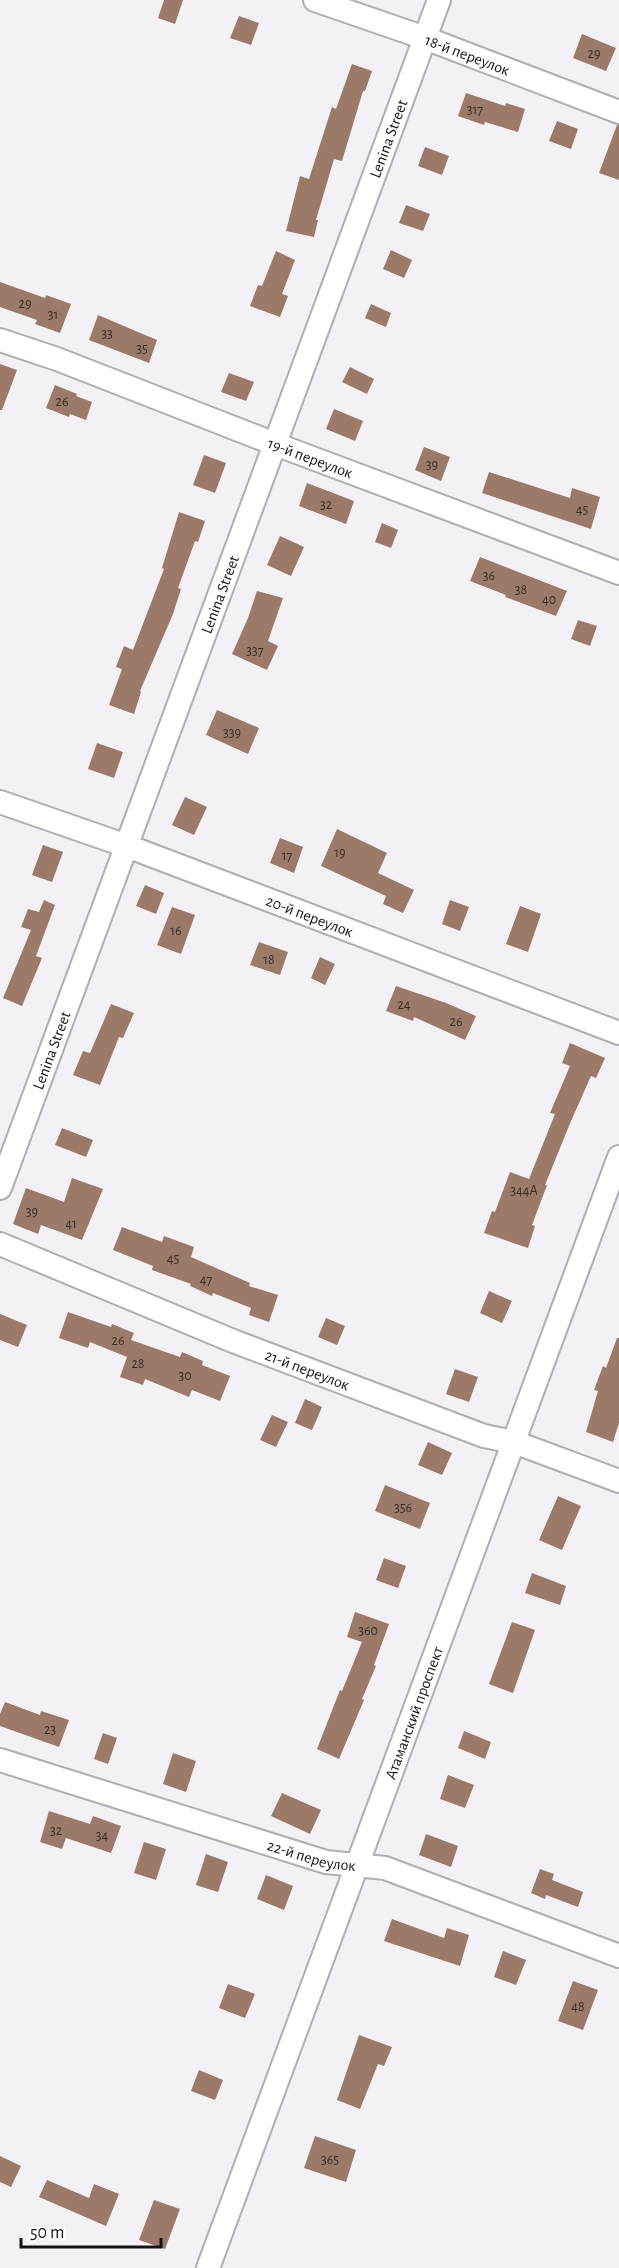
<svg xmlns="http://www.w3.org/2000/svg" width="619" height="2268" viewBox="0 0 619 2268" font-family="'Alegreya Sans',sans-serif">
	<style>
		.building { fill: #9c7a69 }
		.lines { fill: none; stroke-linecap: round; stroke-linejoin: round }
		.minor-casing { stroke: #afaeb2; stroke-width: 26 }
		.minor { stroke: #fff; stroke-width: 22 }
		.labels { text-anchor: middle; stroke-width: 6; stroke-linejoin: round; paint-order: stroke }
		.number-label { font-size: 14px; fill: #362e2b }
		.street-label { font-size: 16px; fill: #141416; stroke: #fff }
	</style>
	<rect width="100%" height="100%" fill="#f3f1f6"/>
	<!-- building -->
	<g class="building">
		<path d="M 164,0 L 183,0 L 175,24 L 158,18 Z"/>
		<path d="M 239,16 L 259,23 L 251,45 L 230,38 Z"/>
		<path d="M 582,34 L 616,48 L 606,71 L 573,58 Z"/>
		<path d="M 352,64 L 372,71 L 365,91 L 363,91 L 342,161 L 334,159 L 316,220 L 318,220 L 314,237 L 286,231 L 300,176 L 309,179 L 332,107 L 336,109 Z"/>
		<path d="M 466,93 L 505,106 L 506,103 L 525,109 L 518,132 L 485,122 L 484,125 L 458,116 Z"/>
		<path d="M 557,121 L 578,129 L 571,149 L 549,141 Z"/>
		<path d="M 617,125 L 619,125 L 619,180 L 599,173 Z"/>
		<path d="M 425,147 L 449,156 L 442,175 L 418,166 Z"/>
		<path d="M 406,205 L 430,214 L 423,231 L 399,223 Z"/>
		<path d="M 391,250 L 412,260 L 404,278 L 383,269 Z"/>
		<path d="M 276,251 L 295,260 L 282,294 L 288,296 L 280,317 L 250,306 L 258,285 L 262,286 Z"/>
		<path d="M 0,282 L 45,298 L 46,295 L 71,304 L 60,333 L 35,324 L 37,320 L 0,307 Z"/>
		<path d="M 371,304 L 391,313 L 386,327 L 365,318 Z"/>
		<path d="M 98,315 L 157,340 L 149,363 L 89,340 Z"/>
		<path d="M 0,364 L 17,370 L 2,410 L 0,410 Z"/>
		<path d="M 350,367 L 374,379 L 367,394 L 342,382 Z"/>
		<path d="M 229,373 L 254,382 L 246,401 L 221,392 Z"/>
		<path d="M 55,385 L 77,394 L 76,396 L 92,402 L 86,420 L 70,414 L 69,417 L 46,408 Z"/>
		<path d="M 334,409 L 363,421 L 355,441 L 326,429 Z"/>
		<path d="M 424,447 L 450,457 L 441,481 L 415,470 Z"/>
		<path d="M 204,455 L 226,463 L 215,493 L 193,485 Z"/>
		<path d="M 489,472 L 570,498 L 572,488 L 600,497 L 591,529 L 482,493 Z"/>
		<path d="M 307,483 L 354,501 L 346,524 L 299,506 Z"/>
		<path d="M 179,512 L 205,521 L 198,542 L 195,541 L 178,588 L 181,589 L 173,614 L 140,691 L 141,692 L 134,714 L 109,705 L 122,669 L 116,667 L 124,646 L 133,650 L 164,569 L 162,568 Z"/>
		<path d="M 382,523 L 398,530 L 391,548 L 375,542 Z"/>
		<path d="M 280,536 L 304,547 L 291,576 L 267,565 Z"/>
		<path d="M 480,557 L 567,591 L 556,616 L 505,597 L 506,595 L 470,581 Z"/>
		<path d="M 257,591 L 283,598 L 268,641 L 278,646 L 267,670 L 232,654 L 248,618 Z"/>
		<path d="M 578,620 L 597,626 L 590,646 L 571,639 Z"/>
		<path d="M 217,710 L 259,728 L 248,754 L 206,735 Z"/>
		<path d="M 97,743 L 123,752 L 114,778 L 88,769 Z"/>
		<path d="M 185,797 L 207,807 L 194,835 L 172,825 Z"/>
		<path d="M 337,829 L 387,853 L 378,873 L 414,890 L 403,913 L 383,904 L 386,896 L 321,866 Z"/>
		<path d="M 280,838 L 303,847 L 294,873 L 270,863 Z"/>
		<path d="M 43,845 L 63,852 L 52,882 L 32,875 Z"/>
		<path d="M 145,885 L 164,893 L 156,914 L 136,906 Z"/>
		<path d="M 44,900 L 55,905 L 36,956 L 42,958 L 22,1006 L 3,998 L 31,930 L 21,927 L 28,909 L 39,912 Z"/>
		<path d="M 450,900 L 469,907 L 460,931 L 442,924 Z"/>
		<path d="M 520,906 L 541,914 L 528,952 L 506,944 Z"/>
		<path d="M 172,907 L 195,915 L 181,954 L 157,945 Z"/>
		<path d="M 259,942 L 288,952 L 280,975 L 250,965 Z"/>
		<path d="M 320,957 L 335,964 L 325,985 L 311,978 Z"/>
		<path d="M 396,986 L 446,1003 L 476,1016 L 465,1040 L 414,1017 L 413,1021 L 386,1011 Z"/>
		<path d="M 111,1004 L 134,1013 L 123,1038 L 119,1037 L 100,1085 L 73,1075 L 83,1051 L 90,1053 Z"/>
		<path d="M 570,1043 L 605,1058 L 596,1078 L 591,1076 L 571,1121 L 545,1185 L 547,1185 L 532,1225 L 535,1226 L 528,1248 L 484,1233 L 492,1211 L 495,1212 L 510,1172 L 529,1179 L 555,1114 L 550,1113 L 570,1066 L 562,1063 Z"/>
		<path d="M 62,1128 L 93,1140 L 86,1157 L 55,1145 Z"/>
		<path d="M 72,1178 L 103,1189 L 82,1240 L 41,1225 L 38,1234 L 13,1224 L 26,1188 L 64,1202 Z"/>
		<path d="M 122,1227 L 162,1242 L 164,1236 L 194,1247 L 191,1257 L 250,1283 L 249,1286 L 278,1295 L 269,1322 L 249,1315 L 251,1308 L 213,1293 L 212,1296 L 190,1286 L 191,1284 L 152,1270 L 153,1266 L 113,1250 Z"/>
		<path d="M 489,1291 L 512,1301 L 502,1323 L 480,1313 Z"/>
		<path d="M 68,1312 L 111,1327 L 112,1324 L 134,1333 L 131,1340 L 180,1357 L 182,1352 L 203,1361 L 202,1365 L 230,1376 L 220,1401 L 192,1390 L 189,1397 L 145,1379 L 143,1385 L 120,1377 L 127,1357 L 90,1342 L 88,1348 L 59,1338 Z"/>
		<path d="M 0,1314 L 27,1325 L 18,1347 L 0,1340 Z"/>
		<path d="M 326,1318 L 345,1326 L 337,1345 L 318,1337 Z"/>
		<path d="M 617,1338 L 619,1338 L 619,1423 L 613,1442 L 586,1432 L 598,1391 L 594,1390 L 603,1366 L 606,1368 Z"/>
		<path d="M 455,1369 L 478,1377 L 469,1402 L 446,1394 Z"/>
		<path d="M 305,1399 L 322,1407 L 312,1430 L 295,1423 Z"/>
		<path d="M 272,1415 L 288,1422 L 276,1447 L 260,1440 Z"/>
		<path d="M 428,1442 L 452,1453 L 442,1475 L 418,1465 Z"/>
		<path d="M 385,1485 L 430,1503 L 420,1529 L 375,1511 Z"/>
		<path d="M 558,1496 L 581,1506 L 562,1550 L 539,1540 Z"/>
		<path d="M 384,1558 L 406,1566 L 398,1588 L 376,1580 Z"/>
		<path d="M 532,1573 L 566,1586 L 560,1605 L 525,1593 Z"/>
		<path d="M 355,1612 L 389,1624 L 374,1665 L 376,1666 L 362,1699 L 364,1700 L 339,1759 L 317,1749 L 340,1690 L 342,1691 L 362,1642 L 347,1637 Z"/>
		<path d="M 512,1622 L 535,1630 L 513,1693 L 489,1684 Z"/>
		<path d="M 5,1702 L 40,1715 L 41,1711 L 69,1720 L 59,1747 L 0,1726 L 0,1714 Z"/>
		<path d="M 464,1731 L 491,1742 L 485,1759 L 458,1748 Z"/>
		<path d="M 103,1733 L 117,1738 L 108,1764 L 94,1759 Z"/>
		<path d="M 173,1753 L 196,1761 L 186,1792 L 163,1784 Z"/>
		<path d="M 448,1775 L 474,1785 L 465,1808 L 440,1799 Z"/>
		<path d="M 282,1793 L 321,1810 L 310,1834 L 271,1816 Z"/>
		<path d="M 49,1811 L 90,1824 L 93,1816 L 121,1826 L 111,1853 L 66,1838 L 62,1849 L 40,1842 Z"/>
		<path d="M 426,1834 L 458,1846 L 451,1867 L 419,1855 Z"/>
		<path d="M 144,1842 L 166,1849 L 156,1880 L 134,1873 Z"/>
		<path d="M 206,1854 L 228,1862 L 218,1892 L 196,1885 Z"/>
		<path d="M 540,1869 L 554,1874 L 552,1880 L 583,1892 L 578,1907 L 546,1895 L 545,1899 L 531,1893 Z"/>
		<path d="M 266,1875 L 293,1886 L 284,1910 L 257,1899 Z"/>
		<path d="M 392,1919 L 444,1938 L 447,1928 L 469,1935 L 460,1966 L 384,1941 Z"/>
		<path d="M 503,1951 L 526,1960 L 516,1985 L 494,1977 Z"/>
		<path d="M 573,1981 L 598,1990 L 583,2030 L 558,2021 Z"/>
		<path d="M 228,1984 L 255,1994 L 245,2018 L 219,2008 Z"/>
		<path d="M 359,2035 L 392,2047 L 384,2066 L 378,2064 L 360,2109 L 337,2100 Z"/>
		<path d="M 199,2070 L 223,2080 L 215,2100 L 191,2091 Z"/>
		<path d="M 315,2136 L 356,2150 L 346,2182 L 304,2168 Z"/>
		<path d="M 0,2156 L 21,2166 L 11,2187 L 0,2182 Z"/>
		<path d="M 47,2180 L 89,2198 L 94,2184 L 119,2194 L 106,2226 L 39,2197 Z"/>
		<path d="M 154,2200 L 180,2209 L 165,2249 L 139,2240 Z"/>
	</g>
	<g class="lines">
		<!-- minor casing -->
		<g class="minor-casing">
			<g id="minor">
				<path id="s1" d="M 315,0 L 425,38 L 619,112"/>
				<path id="s2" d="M 0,340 L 57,359 L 275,444 L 619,573"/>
				<path id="s3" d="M 0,802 L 127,846 L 619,1033"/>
				<path id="s4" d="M 0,1188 L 439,0"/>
				<path id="s5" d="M 0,1244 L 233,1341 L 484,1436 L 514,1442 L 619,1481"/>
				<path id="s6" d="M 0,1760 L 326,1862 L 385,1868 L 619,1956"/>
				<path id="s7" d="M 208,2268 L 619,1157"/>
			</g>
		</g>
		<!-- minor -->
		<use href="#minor" class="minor"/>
	</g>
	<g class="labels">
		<!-- number labels -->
		<g class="number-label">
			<text x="594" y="58">29</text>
			<text x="475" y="114">317</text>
			<text x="25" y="308">29</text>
			<text x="53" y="319">31</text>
			<text x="107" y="338">33</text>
			<text x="142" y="353">35</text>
			<text x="62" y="406">26</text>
			<text x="432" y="469">39</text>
			<text x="326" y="509">32</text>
			<text x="582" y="514">45</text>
			<text x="489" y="580">36</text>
			<text x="521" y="594">38</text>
			<text x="549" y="604">40</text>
			<text x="255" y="655">337</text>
			<text x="232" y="737">339</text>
			<text x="340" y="857">19</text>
			<text x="287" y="860">17</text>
			<text x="176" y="935">16</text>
			<text x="269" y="964">18</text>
			<text x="404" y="1009">24</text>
			<text x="456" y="1026">26</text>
			<text x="524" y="1195">344А</text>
			<text x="32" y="1216">39</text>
			<text x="71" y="1228">41</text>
			<text x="173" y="1263">45</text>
			<text x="206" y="1284">47</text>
			<text x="118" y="1345">26</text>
			<text x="138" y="1368">28</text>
			<text x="185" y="1380">30</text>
			<text x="403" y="1512">356</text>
			<text x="368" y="1635">360</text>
			<text x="50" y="1734">23</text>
			<text x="56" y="1835">32</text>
			<text x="102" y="1840">34</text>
			<text x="578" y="2011">48</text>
			<text x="330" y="2164">365</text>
		</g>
		<!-- street labels -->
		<g class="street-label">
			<text dy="6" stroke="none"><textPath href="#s1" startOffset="162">18-й переулок</textPath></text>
			<text dy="6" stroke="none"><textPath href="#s4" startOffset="1119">Lenina Street</textPath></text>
			<text dy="6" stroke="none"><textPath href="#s2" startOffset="332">19-й переулок</textPath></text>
			<text dy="6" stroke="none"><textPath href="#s4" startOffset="633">Lenina Street</textPath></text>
			<text dy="6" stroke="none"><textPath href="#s3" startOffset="330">20-й переулок</textPath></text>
			<text dy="6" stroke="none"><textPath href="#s4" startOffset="147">Lenina Street</textPath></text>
			<text dy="6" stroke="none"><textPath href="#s5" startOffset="332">21-й переулок</textPath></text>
			<text dy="6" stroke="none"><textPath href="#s7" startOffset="592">Атаманский проспект</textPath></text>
			<text dy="6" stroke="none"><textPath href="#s6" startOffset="326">22-й переулок</textPath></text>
		</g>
	</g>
	<!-- scale -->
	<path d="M21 2238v9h140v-9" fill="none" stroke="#141416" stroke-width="3"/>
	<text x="30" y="2238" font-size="18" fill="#141416" stroke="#ffffff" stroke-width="4.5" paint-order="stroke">50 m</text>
</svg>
